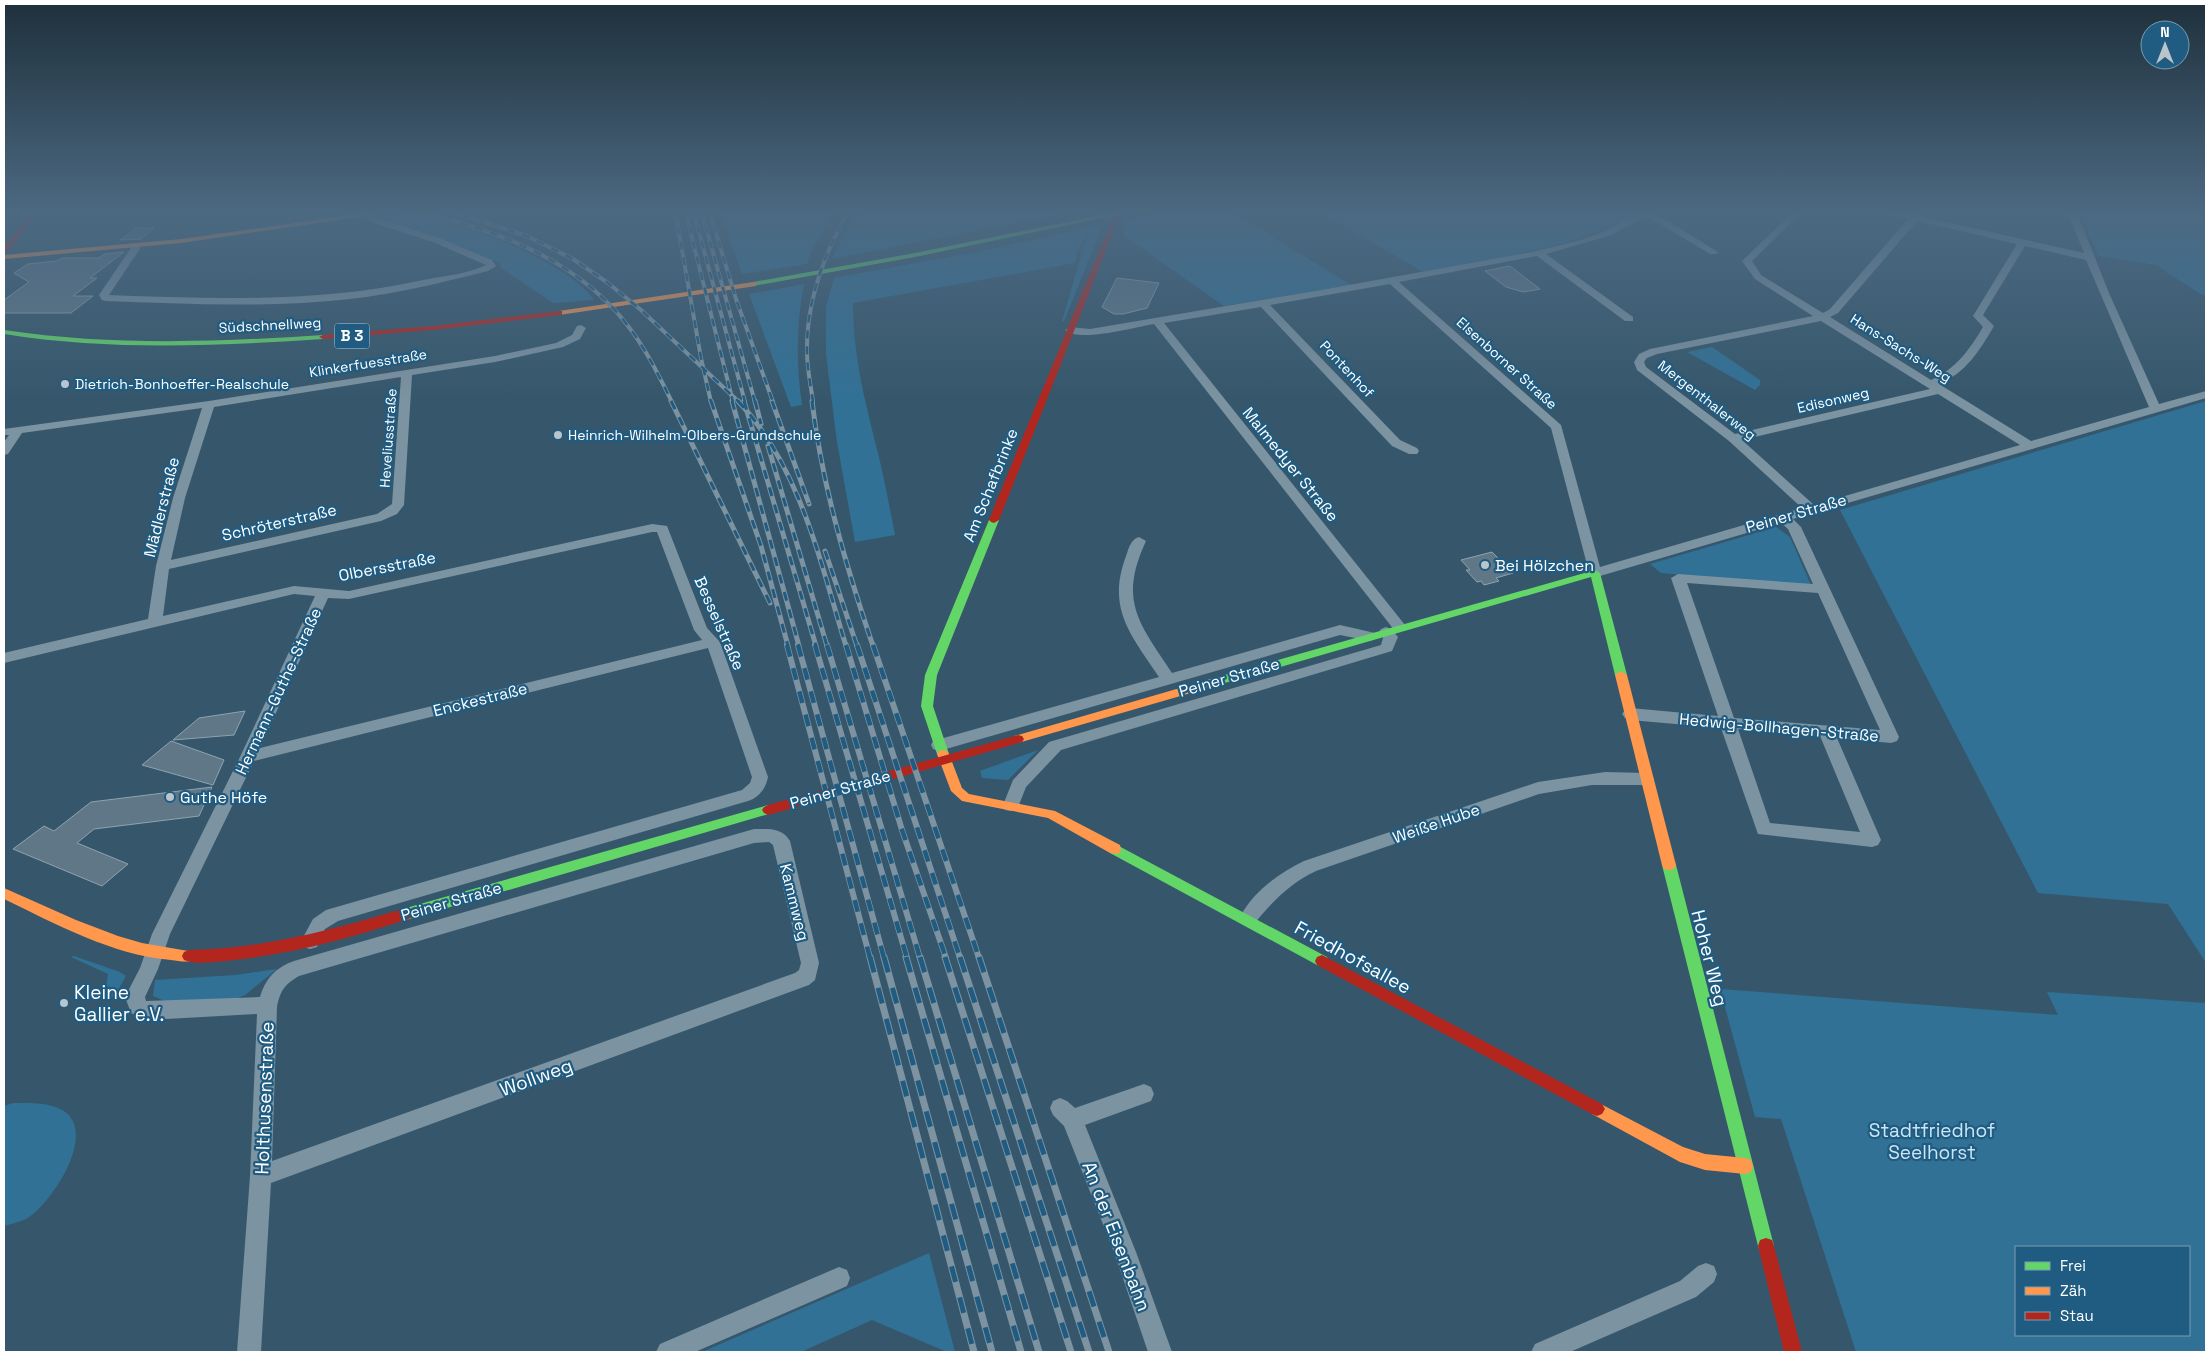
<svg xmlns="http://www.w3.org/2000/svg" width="2210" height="1356" viewBox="0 0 2210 1356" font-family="'Space Grotesk',sans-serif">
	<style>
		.green { fill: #317196; fill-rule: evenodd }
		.building { fill: #5f7786; stroke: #8fa3b0 }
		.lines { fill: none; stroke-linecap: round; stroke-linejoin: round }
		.street { fill: #7c93a1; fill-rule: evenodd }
		.fast { fill: #63d668; fill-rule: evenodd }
		.slow { fill: #ff974d; fill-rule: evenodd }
		.jam { fill: #b3261e; fill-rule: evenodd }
		.rail-far3-casing { stroke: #7d93a1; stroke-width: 4 }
		.rail-far2-casing { stroke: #7d93a1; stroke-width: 5 }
		.rail-far1-casing { stroke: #7d93a1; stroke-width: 6 }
		.rail-casing { stroke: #7d93a1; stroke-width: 7 }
		.rail-far3 { stroke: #205c81; stroke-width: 2.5; stroke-dasharray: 8; stroke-linecap: butt }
		.rail-far2 { stroke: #205c81; stroke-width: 3; stroke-dasharray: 9; stroke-linecap: butt }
		.rail-far1 { stroke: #205c81; stroke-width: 4.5; stroke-dasharray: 12; stroke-linecap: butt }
		.rail { stroke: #205c81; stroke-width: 5; stroke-dasharray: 16; stroke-linecap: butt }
		.poi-dot { fill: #b9c4cb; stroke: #205c81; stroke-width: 2 }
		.labels { text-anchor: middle; stroke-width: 4.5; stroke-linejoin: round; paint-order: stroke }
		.far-street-label { font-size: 14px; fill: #fff; stroke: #205c81 }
		.far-poi-label { font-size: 14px; fill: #fff; stroke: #205c81; text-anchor: start }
		.shield { fill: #205c81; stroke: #bcced9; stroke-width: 1 }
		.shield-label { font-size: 15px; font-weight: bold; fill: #fff }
		.street-label { font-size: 16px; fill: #fff; stroke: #205c81 }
		.poi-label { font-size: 16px; fill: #fff; stroke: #205c81; text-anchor: start }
		.near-street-label { font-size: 19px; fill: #fff; stroke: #205c81 }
		.near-poi-label { font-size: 19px; fill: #fff; stroke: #205c81; text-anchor: start }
		.near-park-label { font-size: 19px; fill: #cae6f6; stroke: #205c81 }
	</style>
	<rect width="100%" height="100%" fill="#36576b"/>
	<!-- green -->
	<g class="green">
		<path d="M 719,210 L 837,210 C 825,227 813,243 807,264 L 742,274 Z"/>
		<path d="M 861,210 L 1081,210 L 832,259 L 843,236 Z"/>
		<path d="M 1169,210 L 1229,210 L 1351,285 L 1224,306 L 1124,236 L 1124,221 Z"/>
		<path d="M 1318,210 L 1642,210 C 1577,250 1496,257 1423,272 Z"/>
		<path d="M 2079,210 L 2206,210 L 2206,294 L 2202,295 L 2156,265 L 2098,256 Z"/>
		<path d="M 408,213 C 453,217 569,262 594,300 L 553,303 L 501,268 L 501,263 L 380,218 Z"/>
		<path d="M 1103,225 L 1064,321 L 1062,321 L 1088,232 L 1077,252 L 1075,263 L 853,303 C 853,357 866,405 879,457 C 885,483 890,509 895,535 L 855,542 L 837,442 L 826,354 L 826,307 L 834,278 L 976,252 Z"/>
		<path d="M 804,284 C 796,325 796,364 802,405 L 791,407 L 749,294 Z"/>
		<path d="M 1712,347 L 1760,380 L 1760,385 L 1755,390 L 1687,352 Z"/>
		<path d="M 2206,401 L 2206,963 L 2168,904 L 2038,893 L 1840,510 Z"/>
		<path d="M 1776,527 L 1790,537 L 1811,585 L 1661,573 L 1650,564 Z"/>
		<path d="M 1038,750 L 1008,780 L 982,778 L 980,771 Z"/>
		<path d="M 74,956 L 120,972 L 126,976 L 114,997 L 104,1000 L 108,974 L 71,957 Z"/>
		<path d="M 277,969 L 245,995 L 235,999 L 167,1002 L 153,996 L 155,980 L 235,975 Z"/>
		<path d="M 1720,989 L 2058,1015 L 2047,992 L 2206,1003 L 2206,1352 L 1856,1352 L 1781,1119 L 1755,1117 ZM 2016,1247 L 2189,1247 L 2189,1335 L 2016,1335 Z"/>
		<path d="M 13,1103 C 29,1103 48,1102 62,1110 C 100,1131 51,1205 26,1219 C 19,1222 11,1224 4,1226 L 4,1106 Z"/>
		<path d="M 929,1253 L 955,1352 L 947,1352 L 872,1320 L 801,1352 L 702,1352 Z"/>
	</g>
	<!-- building -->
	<g class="building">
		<path d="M 136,228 L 154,228 L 141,239 L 120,240 Z"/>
		<path d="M 124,252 L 90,278 L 97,278 L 73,296 L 93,296 L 71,313 L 4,313 L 4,300 L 29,282 L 14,273 L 28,264 L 56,261 L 63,258 L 99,258 L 104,254 Z"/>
		<path d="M 1510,266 L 1540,289 L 1523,292 L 1506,287 L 1485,271 Z"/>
		<path d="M 1117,278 L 1159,283 L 1147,308 L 1123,314 L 1114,314 L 1102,307 Z"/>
		<path d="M 1492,552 L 1513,573 L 1496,578 L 1499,581 L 1484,585 L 1481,581 L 1477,582 L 1466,570 L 1470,570 L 1461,560 Z"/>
		<path d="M 245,711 L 234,735 L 173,740 L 199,718 Z"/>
		<path d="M 171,741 L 224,760 L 213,785 L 142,765 Z"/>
		<path d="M 212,787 L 199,816 L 94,829 L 77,843 L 128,864 L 102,886 L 13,849 L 44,826 L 54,831 L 91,802 Z"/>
	</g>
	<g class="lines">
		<!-- street -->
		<g class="street">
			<path d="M 1644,210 L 1654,210 L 1651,213 L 1663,218 L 1718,252 L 1716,254 L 1710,254 L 1657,222 L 1645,217 L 1611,235 L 1546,254 L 1633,317 L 1633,321 L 1625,321 L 1537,256 L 1399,282 L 1561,425 L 1600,567 L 1802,508 L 1729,441 L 1637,370 L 1634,362 L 1639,354 L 1650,349 L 1813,316 L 1755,279 L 1742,261 L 1795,210 L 1804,210 L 1752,261 L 1761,275 L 1823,313 L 1830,309 L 1908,219 L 1877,210 L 1894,210 L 1912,214 L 1916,210 L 1925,210 L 1920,216 L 2084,253 L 2067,210 L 2076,210 L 2109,293 L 2159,404 L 2206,391 L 2206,398 L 1793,519 L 1801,527 L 1899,737 L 1897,741 L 1891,743 L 1837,738 L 1881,840 L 1878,845 L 1872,847 L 1758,834 L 1721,728 L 1630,720 L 1625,718 L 1622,714 L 1625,710 L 1630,708 L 1718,716 L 1671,578 L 1678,574 L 1813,584 L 1788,529 L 1781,523 L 1600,576 L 1590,576 L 1551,428 L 1390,284 L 1270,305 L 1400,440 L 1417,448 L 1419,451 L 1417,454 L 1409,454 L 1392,446 L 1261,307 L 1164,323 L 1405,625 L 1407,628 L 1405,631 L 1395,631 L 1154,324 C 1135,327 1079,343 1065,330 L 1070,327 L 1090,329 L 1321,290 L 1532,252 L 1581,240 L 1605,231 ZM 1917,221 L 2017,244 L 1973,316 L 1983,327 C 1970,349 1956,369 1931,380 L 1830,317 L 1838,313 ZM 2025,246 L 2086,260 L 2149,407 L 2031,441 L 1939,384 C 1966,373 1980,350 1994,326 L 1983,315 ZM 1821,321 L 1930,389 L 1735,434 L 1646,367 L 1644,362 L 1647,358 L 1657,354 ZM 1938,394 L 2020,445 L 1814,505 L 1742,440 ZM 1687,583 L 1818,593 L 1880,730 L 1734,718 ZM 1738,729 L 1820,736 L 1860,832 L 1770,823 Z"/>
			<path d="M 371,212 L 374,213 L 377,218 L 439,238 L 492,260 L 496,266 L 488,271 C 443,282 397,294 350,299 C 269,308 187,304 106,301 L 102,300 L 99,295 L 133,245 L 136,244 L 141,247 L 109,295 C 215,299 319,303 423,280 C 443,276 468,274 486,265 L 433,242 L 371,222 L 366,215 Z"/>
			<path d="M 581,325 L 586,328 L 580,339 L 563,347 L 495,362 L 412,375 L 404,505 L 397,514 L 381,521 L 169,569 L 163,616 L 294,586 L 349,591 L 652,524 L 667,526 L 707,628 L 720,642 L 768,777 C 766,788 759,798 748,801 L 338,921 L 325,929 L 317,947 L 310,949 L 303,947 L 301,941 L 313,919 L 326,910 L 742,790 L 750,783 L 752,777 L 708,648 L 254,761 L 170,934 L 158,969 L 145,997 L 146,1001 L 260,997 C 265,979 276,967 294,961 L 754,829 C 768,829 782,827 790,841 L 819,963 L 815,980 L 809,985 L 271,1183 L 261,1352 L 237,1352 L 250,1176 L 257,1014 L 148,1020 L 131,1013 L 125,997 L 140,968 L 152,934 L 240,757 L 315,596 L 294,594 L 4,663 L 4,653 L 148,619 L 156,566 L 173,498 L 202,408 L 22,433 L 8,454 L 4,455 L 4,442 L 9,435 L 4,435 L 4,429 L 209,401 L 495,356 L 556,343 L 572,335 L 577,326 ZM 401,377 L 392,504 L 377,514 L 171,560 L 185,498 L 214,407 ZM 652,532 L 657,532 L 694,630 L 702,640 L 260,748 L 328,598 L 349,599 ZM 769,842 L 773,845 L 801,963 L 799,970 L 795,973 L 272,1161 L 277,1007 C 280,991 285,984 299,976 L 754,843 Z"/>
			<path d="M 1139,537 L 1146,541 C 1118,601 1139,623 1172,673 L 1340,625 L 1375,633 L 1377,636 L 1375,639 L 1370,641 L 1340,635 L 939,751 L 933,749 L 931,745 L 933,741 L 1159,677 C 1132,636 1107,610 1125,559 C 1128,551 1130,539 1139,537 Z"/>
			<path d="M 1386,627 L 1391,629 L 1398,637 L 1392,651 L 1061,750 L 1026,787 L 1017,810 L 1011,811 L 1005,810 L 1003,805 L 1013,780 L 1049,742 L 1381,645 L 1383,638 L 1379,632 L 1381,629 Z"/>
			<path d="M 1605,772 L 1646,773 L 1652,775 L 1654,779 L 1652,783 L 1646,785 L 1592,785 L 1539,794 L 1316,871 C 1289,884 1273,901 1254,924 L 1248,927 L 1242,924 L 1239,919 C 1252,892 1278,874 1304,861 L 1538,782 Z"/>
			<path d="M 1144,1084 L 1151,1087 L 1154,1094 L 1151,1101 L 1085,1125 L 1136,1252 L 1172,1352 L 1148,1352 L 1114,1252 L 1064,1126 L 1053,1115 L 1050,1108 L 1053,1101 L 1060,1098 L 1067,1101 L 1075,1108 Z"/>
			<path d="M 1706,1263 L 1714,1266 L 1717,1274 L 1714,1282 L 1696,1297 L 1570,1352 L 1531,1352 L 1535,1344 L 1680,1281 L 1698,1266 Z"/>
			<path d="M 839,1267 L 847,1270 L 850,1278 L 847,1286 L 695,1352 L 656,1352 L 660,1344 Z"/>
		</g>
		<!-- fast -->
		<g class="fast">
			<path d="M 1126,210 L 1140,210 L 915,257 L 753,286 L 749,284 L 753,282 L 915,253 Z"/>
			<path d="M 4,330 C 111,346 216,342 323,335 L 327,337 L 323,339 C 216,346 110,351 4,334 Z"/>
			<path d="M 994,517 L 999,520 L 937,675 L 933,706 L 949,754 L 947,757 L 939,757 L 937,754 L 921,706 L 925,675 L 989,520 Z"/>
			<path d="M 1595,570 L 1600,573 L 1627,675 L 1625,678 L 1621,679 L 1615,675 L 1591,577 L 1211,687 L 1205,683 L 1207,680 Z"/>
			<path d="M 768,805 L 772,807 L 774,810 L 772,813 L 406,920 L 401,918 L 399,914 L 401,910 L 406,908 Z"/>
			<path d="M 1115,844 L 1327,957 L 1329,961 L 1327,965 L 1322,967 L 1317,965 L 1110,853 L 1109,849 L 1110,845 Z"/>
			<path d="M 1669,860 L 1674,861 L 1676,865 L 1774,1246 L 1772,1252 L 1766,1254 L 1760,1252 L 1758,1246 L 1662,865 L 1664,861 Z"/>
		</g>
		<!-- slow -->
		<g class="slow">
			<path d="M 387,210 L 406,210 L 181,243 L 4,259 L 4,255 L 181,239 Z"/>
			<path d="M 753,282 L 756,282 L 756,286 L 559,315 L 555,313 L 559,311 Z"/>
			<path d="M 1621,671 L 1627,675 L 1676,865 L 1674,869 L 1669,870 L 1664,869 L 1662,865 L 1615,675 Z"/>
			<path d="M 1211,679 L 1215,680 L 1217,683 L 1215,686 L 1018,743 L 1014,742 L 1012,739 L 1014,736 L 1018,735 Z"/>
			<path d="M 943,750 L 947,751 L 949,754 L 962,788 L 969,794 L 1055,811 L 1120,845 L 1121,849 L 1120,853 L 1115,854 L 1110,853 L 1048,818 L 962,801 L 951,791 L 937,754 L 939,751 Z"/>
			<path d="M 4,888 L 76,920 L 118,936 L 142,943 L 194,952 L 196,956 L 194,960 C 187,963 179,961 171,960 C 112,955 56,924 4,899 Z"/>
			<path d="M 1597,1102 L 1683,1147 L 1705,1154 L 1745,1158 L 1751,1160 L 1753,1166 L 1751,1172 L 1745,1174 L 1705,1170 L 1680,1162 L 1592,1114 L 1589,1109 L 1592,1104 Z"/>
		</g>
		<!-- jam -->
		<g class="jam">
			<path d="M 33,210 L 40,210 L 7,252 L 4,252 L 4,246 Z"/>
			<path d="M 1116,210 L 1122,210 L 999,520 L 994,523 L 991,522 L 989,520 Z"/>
			<path d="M 559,311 L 562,311 L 562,315 L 433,330 L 323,339 L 319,337 L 323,335 L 433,326 Z"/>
			<path d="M 1018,735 L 1022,736 L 1024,739 L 1022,742 L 768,815 L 764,813 L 762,810 L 764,807 L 768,805 Z"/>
			<path d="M 406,908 L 411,910 L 413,914 L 411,918 C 352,938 288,955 226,961 C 213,962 196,965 184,960 L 182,956 L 184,952 L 189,950 C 264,949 334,929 406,908 Z"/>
			<path d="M 1322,955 L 1602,1104 L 1605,1109 L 1602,1114 L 1597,1116 L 1592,1114 L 1317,965 L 1315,961 L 1317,957 Z"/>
			<path d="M 1766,1238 L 1772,1240 L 1774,1246 L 1802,1352 L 1784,1352 L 1758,1246 L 1760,1240 Z"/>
		</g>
		<!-- rail-far3 casing -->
		<g class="rail-far3-casing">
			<g id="rail-far3">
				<path d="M 413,210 C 492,229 577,258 628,326 C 646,349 659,376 672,402"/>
				<path d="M 446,210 L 527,236 L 573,259 L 608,283 L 641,310 L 739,402"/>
				<path d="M 675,210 L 701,358 L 711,402"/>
				<path d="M 685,210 L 733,402"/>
				<path d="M 693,210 L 745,402"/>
				<path d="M 701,210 L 755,402"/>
				<path d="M 709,210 L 736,299 L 773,402"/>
				<path d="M 813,402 C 811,386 807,369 807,352 C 806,301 824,254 849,210"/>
			</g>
		</g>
		<!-- rail-far2 casing -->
		<g class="rail-far2-casing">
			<g id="rail-far2">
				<path d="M 671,401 L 770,603"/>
				<path d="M 711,401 L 761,546 L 788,646"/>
				<path d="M 732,401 L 799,646"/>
				<path d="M 738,401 C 801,468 820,562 846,646"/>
				<path d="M 744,401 L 816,646"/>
				<path d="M 755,401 L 761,424"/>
				<path d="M 772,401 L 809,504"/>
				<path d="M 812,401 C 822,485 846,566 873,646"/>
				<path d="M 768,446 L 827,646"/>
				<path d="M 825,551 L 857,646"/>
			</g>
		</g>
		<!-- rail-far1 casing -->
		<g class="rail-far1-casing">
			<g id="rail-far1">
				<path d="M 787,645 L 870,958"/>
				<path d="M 798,645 L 884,958"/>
				<path d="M 815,645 L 907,958"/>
				<path d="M 827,645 L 920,958"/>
				<path d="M 846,645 L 902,830 L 946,958"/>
				<path d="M 857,645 L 960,958"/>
				<path d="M 873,645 L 979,958"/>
			</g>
		</g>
		<!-- rail casing -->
		<g class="rail-casing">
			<g id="rail">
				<path d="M 870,957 L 974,1352"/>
				<path d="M 884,957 L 992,1352"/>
				<path d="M 906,957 L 1021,1352"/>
				<path d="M 920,957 L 1039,1352"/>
				<path d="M 945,957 L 1071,1352"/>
				<path d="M 960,957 L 1089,1352"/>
				<path d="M 979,957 L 1109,1352"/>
			</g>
		</g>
		<!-- rail-far3 -->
		<use href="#rail-far3" class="rail-far3"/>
		<!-- rail-far2 -->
		<use href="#rail-far2" class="rail-far2"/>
		<!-- rail-far1 -->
		<use href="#rail-far1" class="rail-far1"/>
		<!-- rail -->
		<use href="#rail" class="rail"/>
	</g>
	<!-- sky -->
	<linearGradient id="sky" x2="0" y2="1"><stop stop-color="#1e303b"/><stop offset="0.53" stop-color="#4c6982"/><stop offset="1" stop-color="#4c6982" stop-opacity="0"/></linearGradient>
	<rect width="2210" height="400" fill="url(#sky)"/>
	<!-- markers -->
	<g class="poi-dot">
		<circle cx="65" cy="384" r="5"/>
		<circle cx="558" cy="435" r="5"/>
		<circle cx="1485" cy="565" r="5"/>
		<circle cx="170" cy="797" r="5"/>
		<circle cx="64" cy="1003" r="5"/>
	</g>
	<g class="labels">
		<!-- far-street labels -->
		<g class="far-street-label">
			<text transform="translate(270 325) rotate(-3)" y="5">Südschnellweg</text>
			<text transform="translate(1901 348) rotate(32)" y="5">Hans-Sachs-Weg</text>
			<text transform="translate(368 363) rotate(-9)" y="5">Klinkerfuesstraße</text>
			<text transform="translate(1507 363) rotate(42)" y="5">Elsenborner Straße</text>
			<text transform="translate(1347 369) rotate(47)" y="5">Pontenhof</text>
			<text transform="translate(1707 400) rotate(38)" y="5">Mergenthalerweg</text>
			<text transform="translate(1833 400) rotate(-13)" y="5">Edisonweg</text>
			<text transform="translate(388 438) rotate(-86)" y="5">Heveliusstraße</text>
		</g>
		<!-- far-poi labels -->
		<g class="far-poi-label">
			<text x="75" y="389">Dietrich-Bonhoeffer-Realschule</text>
			<text x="568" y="440">Heinrich-Wilhelm-Olbers-Grundschule</text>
		</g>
		<!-- shield labels -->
		<rect class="shield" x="334.5" y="323.5" width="35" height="25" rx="4"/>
		<g class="shield-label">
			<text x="352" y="341">B 3</text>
		</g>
		<!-- street labels -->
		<g class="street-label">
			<text transform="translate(1291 464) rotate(51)" y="6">Malmedyer Straße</text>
			<text transform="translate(990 485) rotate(-68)" y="6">Am Schafbrinke</text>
			<text transform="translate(161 507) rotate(-76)" y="6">Mädlerstraße</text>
			<text transform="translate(1796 513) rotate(-16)" y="6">Peiner Straße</text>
			<text transform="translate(279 522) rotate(-13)" y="6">Schröterstraße</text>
			<text transform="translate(387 566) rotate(-11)" y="6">Olbersstraße</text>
			<text transform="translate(720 623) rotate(66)" y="6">Besselstraße</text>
			<text transform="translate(1229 677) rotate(-16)" y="6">Peiner Straße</text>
			<text transform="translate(278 691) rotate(-65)" y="6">Hermann-Guthe-Straße</text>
			<text transform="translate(480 699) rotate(-14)" y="6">Enckestraße</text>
			<text transform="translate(1779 727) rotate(5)" y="6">Hedwig-Bollhagen-Straße</text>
			<text transform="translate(840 789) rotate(-16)" y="6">Peiner Straße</text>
			<text transform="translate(1436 823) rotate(-19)" y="6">Weiße Hube</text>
			<text transform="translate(451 901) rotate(-16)" y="6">Peiner Straße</text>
			<text transform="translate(795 902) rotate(76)" y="6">Kammweg</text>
		</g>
		<!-- poi labels -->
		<g class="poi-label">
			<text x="1495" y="571">Bei Hölzchen</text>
			<text x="180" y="803">Guthe Höfe</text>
		</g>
		<!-- near-street labels -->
		<g class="near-street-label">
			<text transform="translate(1353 957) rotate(29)" y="7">Friedhofsallee</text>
			<text transform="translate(1710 958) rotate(76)" y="7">Hoher Weg</text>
			<text transform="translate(536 1077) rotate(-20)" y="7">Wollweg</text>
			<text transform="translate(264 1098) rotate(-88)" y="7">Holthusenstraße</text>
			<text transform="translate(1117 1236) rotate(69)" y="7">An der Eisenbahn</text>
		</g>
		<!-- near-poi labels -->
		<g class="near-poi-label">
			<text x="74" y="999">Kleine<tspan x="74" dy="22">Gallier e.V.</tspan></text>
		</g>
		<!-- near-park labels -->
		<g class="near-park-label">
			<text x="1932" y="1137">Stadtfriedhof<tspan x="1932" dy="22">Seelhorst</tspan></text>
		</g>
	</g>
	<!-- border -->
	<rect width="2210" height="1356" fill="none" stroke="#ffffff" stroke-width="10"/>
	<!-- legend -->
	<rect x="2015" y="1246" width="175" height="90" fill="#205c81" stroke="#799db3"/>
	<rect x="2025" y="1262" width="25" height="8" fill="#63d668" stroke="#799db3"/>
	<text x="2060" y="1271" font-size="15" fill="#ffffff">Frei</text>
	<rect x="2025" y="1287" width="25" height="8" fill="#ff974d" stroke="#799db3"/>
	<text x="2060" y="1296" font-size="15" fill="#ffffff">Zäh</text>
	<rect x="2025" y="1312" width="25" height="8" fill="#b3261e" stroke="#799db3"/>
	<text x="2060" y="1321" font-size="15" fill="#ffffff">Stau</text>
	<!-- north arrow -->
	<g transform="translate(2165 45)"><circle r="24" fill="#205c81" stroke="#799db3"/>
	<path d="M0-4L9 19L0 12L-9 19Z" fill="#b9c4cb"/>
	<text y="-8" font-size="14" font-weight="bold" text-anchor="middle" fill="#ffffff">N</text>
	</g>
</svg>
